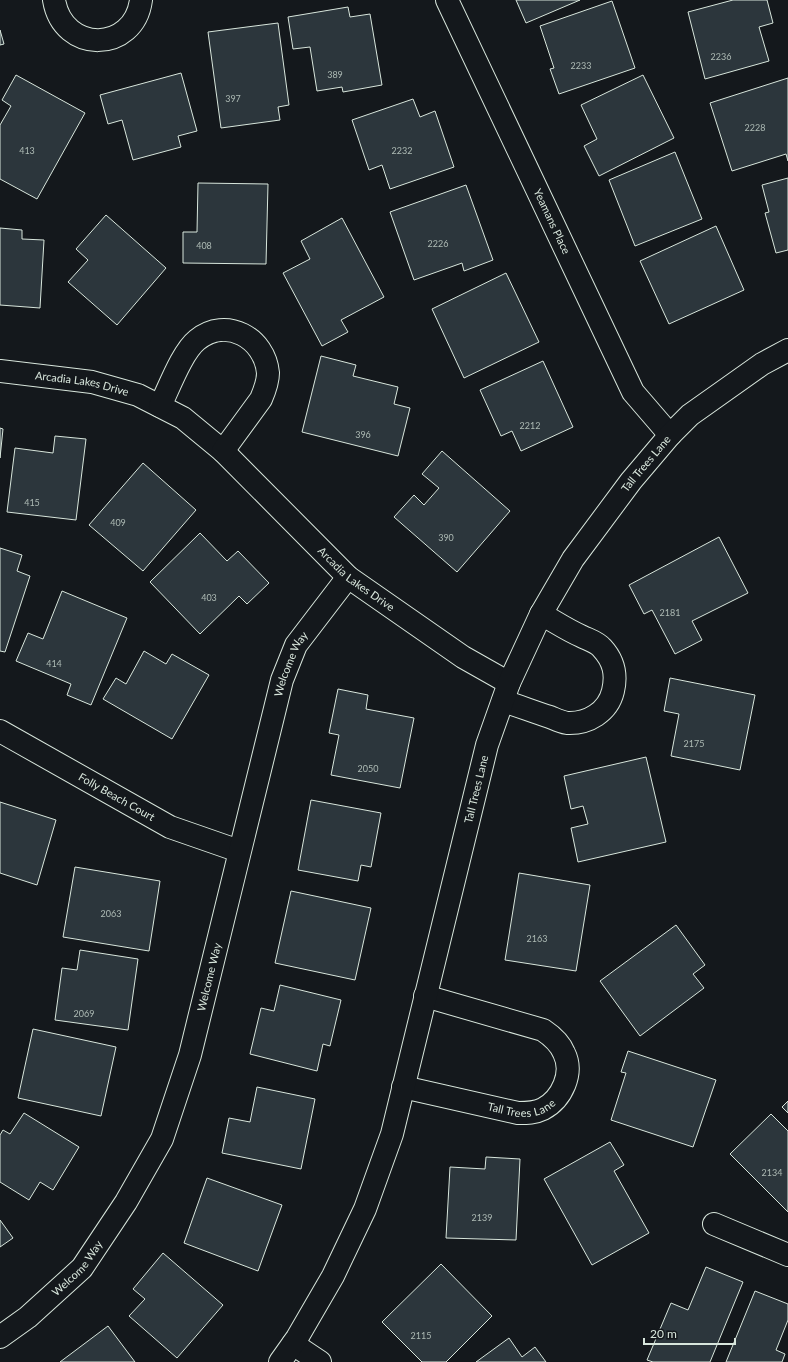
<svg xmlns="http://www.w3.org/2000/svg" width="788" height="1362" viewBox="0 0 788 1362" font-family="Lato,sans-serif">
	<style>
		.building { fill: #2c363c; stroke: #d8e6dc }
		.lines { fill: none; stroke-linecap: round; stroke-linejoin: round }
		.minor-casing { stroke: #d8e6dc; stroke-width: 24 }
		.minor { stroke: #14181c; stroke-width: 22 }
		.labels { text-anchor: middle; stroke-width: 3; stroke-linejoin: round; paint-order: stroke }
		.number-label { font-size: 9px; fill: #adbab4 }
		.street-label { font-size: 11px; fill: #d8e6dc; stroke: #14181c }
	</style>
	<rect width="100%" height="100%" fill="#14181c"/>
	<!-- building -->
	<g class="building">
		<path d="M 516,0 L 580,0 L 526,23 Z"/>
		<path d="M 733,0 L 767,0 L 773,23 L 759,27 L 769,61 L 705,79 L 688,12 Z"/>
		<path d="M 612,1 L 635,68 L 559,94 L 550,69 L 554,68 L 540,26 Z"/>
		<path d="M 348,7 L 350,17 L 370,14 L 382,85 L 343,92 L 342,87 L 317,91 L 310,47 L 293,49 L 288,17 Z"/>
		<path d="M 278,23 L 289,105 L 278,107 L 280,120 L 221,128 L 208,32 Z"/>
		<path d="M 0,30 L 4,44 L 0,45 Z"/>
		<path d="M 181,73 L 197,131 L 178,136 L 181,147 L 133,160 L 122,120 L 108,124 L 100,95 Z"/>
		<path d="M 16,75 L 85,113 L 37,199 L 0,179 L 0,125 L 11,106 L 2,100 Z"/>
		<path d="M 643,75 L 674,138 L 599,176 L 584,146 L 597,139 L 581,105 Z"/>
		<path d="M 788,78 L 788,161 L 786,154 L 732,171 L 710,103 Z"/>
		<path d="M 413,99 L 420,117 L 435,111 L 454,167 L 390,189 L 382,165 L 369,170 L 352,120 Z"/>
		<path d="M 675,152 L 702,219 L 635,246 L 609,180 Z"/>
		<path d="M 788,178 L 788,250 L 776,253 L 765,213 L 769,212 L 762,185 Z"/>
		<path d="M 198,183 L 268,184 L 266,264 L 183,263 L 183,232 L 197,232 Z"/>
		<path d="M 466,185 L 493,260 L 464,271 L 462,263 L 414,280 L 390,212 Z"/>
		<path d="M 106,215 L 166,268 L 117,325 L 68,282 L 88,260 L 76,249 Z"/>
		<path d="M 342,218 L 384,297 L 341,320 L 348,332 L 322,346 L 283,273 L 310,259 L 301,241 Z"/>
		<path d="M 716,226 L 744,290 L 669,324 L 640,261 Z"/>
		<path d="M 0,228 L 22,230 L 22,239 L 44,240 L 40,308 L 0,305 Z"/>
		<path d="M 506,273 L 539,342 L 464,378 L 432,309 Z"/>
		<path d="M 321,356 L 356,365 L 353,376 L 398,387 L 394,404 L 410,408 L 398,456 L 302,432 Z"/>
		<path d="M 543,361 L 573,427 L 521,451 L 512,431 L 501,436 L 480,390 Z"/>
		<path d="M 0,428 L 3,429 L 0,458 Z"/>
		<path d="M 55,436 L 86,439 L 76,520 L 7,512 L 15,448 L 53,453 Z"/>
		<path d="M 442,451 L 510,511 L 457,572 L 394,517 L 414,495 L 424,505 L 439,488 L 422,474 Z"/>
		<path d="M 143,463 L 196,510 L 143,571 L 89,525 Z"/>
		<path d="M 200,533 L 227,561 L 238,551 L 269,583 L 247,604 L 239,596 L 200,634 L 150,582 Z"/>
		<path d="M 719,537 L 748,593 L 692,621 L 702,640 L 675,654 L 652,610 L 644,614 L 629,585 Z"/>
		<path d="M 0,548 L 22,555 L 17,571 L 30,576 L 5,652 L 0,651 Z"/>
		<path d="M 62,591 L 127,618 L 91,705 L 67,695 L 71,684 L 16,661 L 28,633 L 43,639 Z"/>
		<path d="M 144,651 L 166,664 L 172,654 L 209,675 L 172,739 L 103,699 L 116,678 L 126,684 Z"/>
		<path d="M 670,678 L 755,695 L 740,770 L 671,756 L 679,714 L 664,711 Z"/>
		<path d="M 338,689 L 368,695 L 366,709 L 414,718 L 400,788 L 331,775 L 339,735 L 329,733 Z"/>
		<path d="M 646,757 L 666,842 L 578,862 L 571,828 L 588,824 L 583,806 L 571,809 L 564,776 Z"/>
		<path d="M 311,800 L 381,813 L 371,867 L 361,865 L 358,881 L 298,870 Z"/>
		<path d="M 0,802 L 56,820 L 37,885 L 0,873 Z"/>
		<path d="M 75,867 L 160,881 L 149,951 L 63,937 Z"/>
		<path d="M 519,873 L 590,885 L 576,971 L 505,960 Z"/>
		<path d="M 291,891 L 371,908 L 355,980 L 275,963 Z"/>
		<path d="M 676,925 L 705,965 L 693,974 L 704,988 L 640,1036 L 600,981 Z"/>
		<path d="M 80,950 L 138,959 L 128,1030 L 55,1020 L 62,968 L 77,970 Z"/>
		<path d="M 280,985 L 341,1000 L 330,1046 L 323,1044 L 317,1071 L 250,1054 L 261,1008 L 274,1011 Z"/>
		<path d="M 33,1029 L 116,1047 L 101,1116 L 18,1098 Z"/>
		<path d="M 628,1051 L 716,1080 L 693,1147 L 611,1120 L 626,1073 L 621,1072 Z"/>
		<path d="M 257,1087 L 315,1099 L 301,1169 L 222,1153 L 229,1118 L 250,1122 Z"/>
		<path d="M 788,1101 L 788,1113 L 782,1107 Z"/>
		<path d="M 24,1113 L 79,1147 L 53,1190 L 40,1182 L 29,1200 L 0,1182 L 0,1135 L 3,1130 L 10,1134 Z"/>
		<path d="M 771,1114 L 788,1131 L 788,1212 L 730,1154 Z"/>
		<path d="M 610,1142 L 624,1165 L 614,1171 L 649,1233 L 592,1265 L 544,1179 Z"/>
		<path d="M 486,1157 L 520,1159 L 516,1240 L 446,1238 L 450,1167 L 485,1169 Z"/>
		<path d="M 207,1178 L 282,1205 L 258,1271 L 184,1243 Z"/>
		<path d="M 0,1220 L 13,1238 L 0,1247 Z"/>
		<path d="M 163,1253 L 223,1305 L 177,1358 L 129,1316 L 145,1299 L 133,1289 Z"/>
		<path d="M 441,1264 L 492,1316 L 446,1362 L 422,1362 L 382,1322 Z"/>
		<path d="M 706,1267 L 743,1282 L 710,1362 L 653,1362 L 647,1360 L 671,1303 L 688,1310 Z"/>
		<path d="M 755,1291 L 788,1304 L 788,1320 L 776,1350 L 785,1354 L 782,1362 L 726,1362 Z"/>
		<path d="M 108,1326 L 135,1362 L 60,1362 Z"/>
		<path d="M 509,1338 L 522,1357 L 535,1347 L 546,1362 L 476,1362 Z"/>
	</g>
	<g class="lines">
		<!-- minor casing -->
		<g class="minor-casing">
			<g id="minor">
				<path d="M 54,0 C 63,54 134,53 141,0"/>
				<path id="s1" d="M 447,0 L 633,392 L 670,435"/>
				<path id="s2" d="M 0,371 L 92,382 L 138,395 L 183,418 L 223,451 L 348,577 L 463,657 L 509,683"/>
				<path d="M 160,406 C 169,388 182,352 197,340 C 226,316 265,338 268,373 C 268,381 264,392 261,399 L 223,451"/>
				<path d="M 503,701 C 519,706 534,712 550,717 C 555,719 561,722 567,723 C 588,724 608,712 613,691 C 617,674 614,661 602,648 C 597,642 589,640 581,636 C 567,630 554,621 541,614"/>
				<path id="s3" d="M 0,731 L 170,827 L 239,851"/>
				<path id="s4" d="M 403,1087 L 518,1113 C 527,1113 535,1113 543,1109 C 562,1099 574,1073 564,1053 C 560,1043 552,1036 543,1030 L 425,996"/>
				<path d="M 714,1224 L 788,1255"/>
				<path id="s5" d="M 0,1337 L 28,1317 L 82,1268 L 126,1202 L 162,1139 L 190,1055 L 282,680 L 296,645 L 348,577"/>
				<path d="M 293,1344 L 320,1362"/>
				<path id="s6" d="M 280,1362 L 297,1338 L 333,1276 L 365,1209 L 392,1134 L 487,745 L 509,683 L 541,614 L 573,559 L 631,481 L 670,435 L 690,415 L 762,364 L 788,350"/>
			</g>
		</g>
		<!-- minor -->
		<use href="#minor" class="minor"/>
	</g>
	<g class="labels">
		<!-- number labels -->
		<g class="number-label">
			<text x="721" y="60">2236</text>
			<text x="581" y="69">2233</text>
			<text x="335" y="78">389</text>
			<text x="233" y="102">397</text>
			<text x="755" y="131">2228</text>
			<text x="27" y="154">413</text>
			<text x="402" y="154">2232</text>
			<text x="438" y="247">2226</text>
			<text x="204" y="249">408</text>
			<text x="530" y="429">2212</text>
			<text x="363" y="438">396</text>
			<text x="32" y="506">415</text>
			<text x="118" y="526">409</text>
			<text x="446" y="541">390</text>
			<text x="209" y="601">403</text>
			<text x="670" y="616">2181</text>
			<text x="54" y="667">414</text>
			<text x="694" y="747">2175</text>
			<text x="368" y="772">2050</text>
			<text x="111" y="917">2063</text>
			<text x="537" y="942">2163</text>
			<text x="84" y="1017">2069</text>
			<text x="772" y="1176">2134</text>
			<text x="482" y="1221">2139</text>
			<text x="421" y="1339">2115</text>
		</g>
		<!-- street labels -->
		<g class="street-label">
			<text dy="4" stroke="none"><textPath href="#s1" startOffset="245">Yeamans Place</textPath></text>
			<text dy="4" stroke="none"><textPath href="#s2" startOffset="83">Arcadia Lakes Drive</textPath></text>
			<text dy="4" stroke="none"><textPath href="#s6" startOffset="981">Tall Trees Lane</textPath></text>
			<text dy="4" stroke="none"><textPath href="#s2" startOffset="428">Arcadia Lakes Drive</textPath></text>
			<text dy="4" stroke="none"><textPath href="#s5" startOffset="752">Welcome Way</textPath></text>
			<text dy="4" stroke="none"><textPath href="#s6" startOffset="610">Tall Trees Lane</textPath></text>
			<text dy="4" stroke="none"><textPath href="#s3" startOffset="134">Folly Beach Court</textPath></text>
			<text dy="4" stroke="none"><textPath href="#s5" startOffset="428">Welcome Way</textPath></text>
			<text dy="4" stroke="none"><textPath href="#s4" startOffset="122">Tall Trees Lane</textPath></text>
			<text dy="4" stroke="none"><textPath href="#s5" startOffset="104">Welcome Way</textPath></text>
		</g>
	</g>
	<!-- scale -->
	<path d="M644 1338v6h91v-6" fill="none" stroke="#d8e6dc" stroke-width="2"/>
	<text x="650" y="1338" font-size="12" fill="#d8e6dc" stroke="#14181c" stroke-width="3" paint-order="stroke">20 m</text>
</svg>
